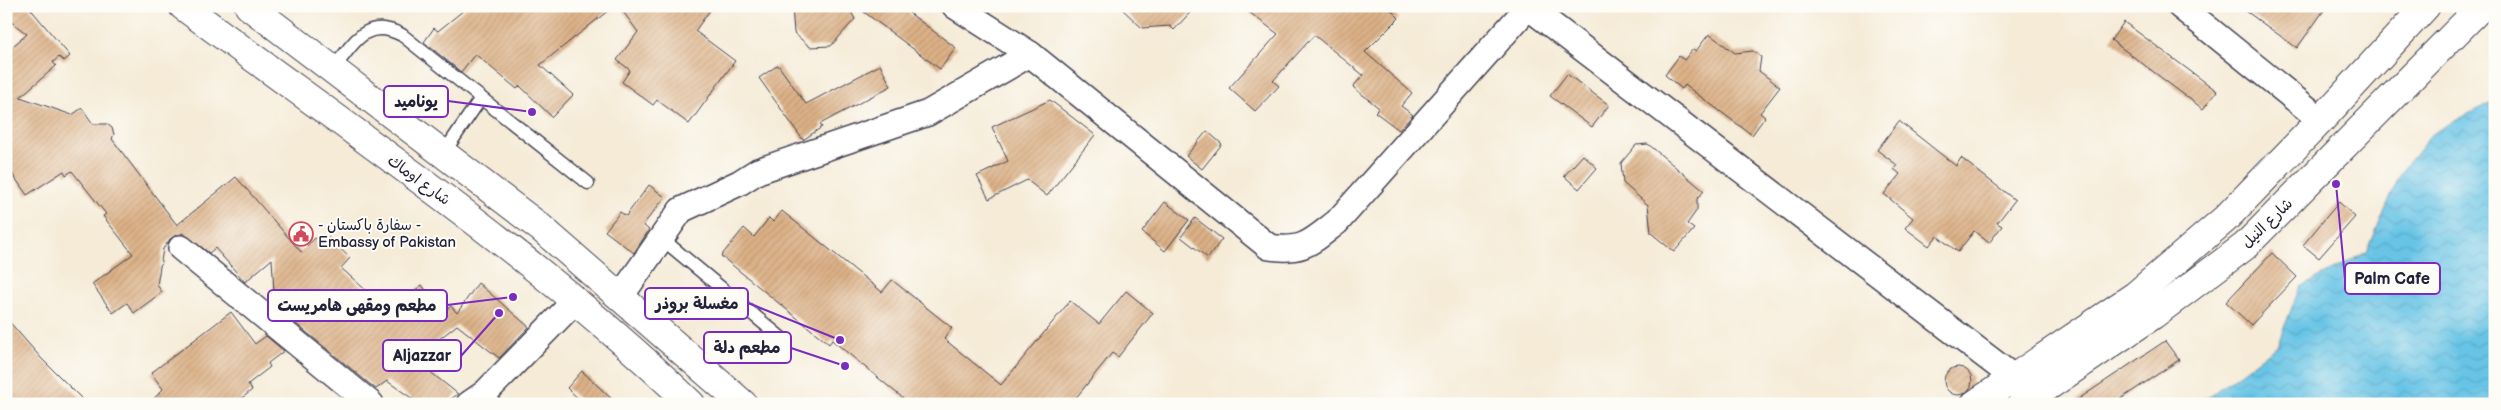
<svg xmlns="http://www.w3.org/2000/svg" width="2501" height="410" viewBox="0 0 2501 410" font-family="'Balsamiq Sans','Playpen Sans Arabic',sans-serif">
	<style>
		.water { fill: url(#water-waves); stroke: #457390 }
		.building { fill: url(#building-hatch) }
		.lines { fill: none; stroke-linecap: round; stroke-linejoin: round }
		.lane-casing { stroke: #424052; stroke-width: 15 }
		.street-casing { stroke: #424052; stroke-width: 28 }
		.primary-casing { stroke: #424052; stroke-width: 30 }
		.lane { stroke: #fff; stroke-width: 12 }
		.street { stroke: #fff; stroke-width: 25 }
		.primary { stroke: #fff; stroke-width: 28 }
		.labels { text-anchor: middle; stroke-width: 4; stroke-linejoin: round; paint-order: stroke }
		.street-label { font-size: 15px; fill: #22223b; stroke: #fdfcf7 }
		.poi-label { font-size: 15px; fill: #22223b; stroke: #fdfcf7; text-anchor: start }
		.leader { fill: none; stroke: #7b2cbf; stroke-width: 2 }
		.callout-dot { fill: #7b2cbf; stroke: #fdfcf7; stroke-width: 2 }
		.callout { fill: #fdfcf7; stroke: #7b2cbf; stroke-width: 2 }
		.callout-label { font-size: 16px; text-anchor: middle; font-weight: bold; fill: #22223b }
	</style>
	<defs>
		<pattern id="water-waves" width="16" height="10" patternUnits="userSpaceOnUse" patternTransform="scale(1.25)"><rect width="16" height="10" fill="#68c4e6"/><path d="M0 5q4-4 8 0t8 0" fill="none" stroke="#5aa8c6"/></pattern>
		<pattern id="building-hatch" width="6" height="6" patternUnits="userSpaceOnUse" patternTransform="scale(1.25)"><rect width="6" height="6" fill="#dcb186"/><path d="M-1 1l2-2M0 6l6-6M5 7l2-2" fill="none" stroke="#bc9875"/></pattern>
	</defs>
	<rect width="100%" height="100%" fill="#fdfcf7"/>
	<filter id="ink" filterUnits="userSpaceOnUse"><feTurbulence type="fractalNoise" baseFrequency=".02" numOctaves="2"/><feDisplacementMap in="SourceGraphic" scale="10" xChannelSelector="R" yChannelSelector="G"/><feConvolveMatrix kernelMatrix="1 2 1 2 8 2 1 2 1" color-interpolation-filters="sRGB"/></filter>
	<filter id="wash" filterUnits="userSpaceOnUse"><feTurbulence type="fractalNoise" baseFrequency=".0096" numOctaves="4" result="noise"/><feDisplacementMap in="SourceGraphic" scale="20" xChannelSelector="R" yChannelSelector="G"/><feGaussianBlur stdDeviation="1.12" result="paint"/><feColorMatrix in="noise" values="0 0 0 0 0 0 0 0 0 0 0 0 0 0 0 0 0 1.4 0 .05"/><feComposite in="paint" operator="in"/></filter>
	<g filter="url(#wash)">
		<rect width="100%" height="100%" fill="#f5ebd7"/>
		<!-- water -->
		<path class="water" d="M 2495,100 L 2495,404 L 2190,404 L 2208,397 L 2277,346 L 2300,287 L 2367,252 L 2401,172 L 2434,132 Z"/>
		<g id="blocks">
			<!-- building -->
			<g class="building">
				<path d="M 6,6 L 28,6 L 70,56 L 64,61 L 59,57 L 53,62 L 56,66 L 20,97 L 72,115 L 82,108 L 93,124 L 107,124 L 112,128 L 114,134 L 112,139 L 177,225 L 236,177 L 301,252 L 315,238 L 329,238 L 350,258 L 341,268 L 388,310 L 422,285 L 442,312 L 451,306 L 457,313 L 478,283 L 529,327 L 499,358 L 457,325 L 414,359 L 458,394 L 444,404 L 420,404 L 387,381 L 376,389 L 289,318 L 297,312 L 274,292 L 272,259 L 245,282 L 215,248 L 209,253 L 183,233 L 170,239 L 163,249 L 157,285 L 162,292 L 134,313 L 127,303 L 113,313 L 92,284 L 133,254 L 103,216 L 106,214 L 72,171 L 66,175 L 64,171 L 27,195 L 6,165 L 6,52 L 27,34 L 6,18 Z"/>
				<path d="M 469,6 L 614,6 L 540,65 L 573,95 L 552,117 L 520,86 L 517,89 L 475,54 L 461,72 L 424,42 L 434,28 L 438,31 Z"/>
				<path d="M 619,6 L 713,6 L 695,31 L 735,61 L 689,124 L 657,100 L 653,105 L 622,82 L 630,70 L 617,60 L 638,32 Z"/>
				<path d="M 792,6 L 848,6 L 855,19 L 831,46 L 810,47 L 794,33 Z"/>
				<path d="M 856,6 L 900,6 L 956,48 L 940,69 Z"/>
				<path d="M 1119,6 L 1196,6 L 1174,30 L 1170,26 L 1142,28 Z"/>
				<path d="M 1241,6 L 1387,6 L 1399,18 L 1365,52 L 1412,93 L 1401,106 L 1413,115 L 1399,130 L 1375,112 L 1379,108 L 1353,87 L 1363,75 L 1314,35 L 1273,81 L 1279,86 L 1255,111 L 1229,88 L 1278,34 Z"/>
				<path d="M 2239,6 L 2327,6 L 2297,48 Z"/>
				<path d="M 2124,22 L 2217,91 L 2203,109 L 2111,40 Z"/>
				<path d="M 1709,34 L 1735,53 L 1753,51 L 1761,57 L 1759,71 L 1780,87 L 1760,113 L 1765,117 L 1752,135 L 1685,85 L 1682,89 L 1665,75 L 1679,56 L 1684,60 L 1693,49 L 1696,51 Z"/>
				<path d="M 778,65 L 806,104 L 880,65 L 891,86 L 820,124 L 822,127 L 803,140 L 759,78 Z"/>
				<path d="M 1567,74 L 1609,105 L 1592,127 L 1550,96 Z"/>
				<path d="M 1050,100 L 1095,135 L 1047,196 L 1027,180 L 989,199 L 977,176 L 1008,161 L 992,127 Z"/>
				<path d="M 1899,121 L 1956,166 L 1961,158 L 2015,200 L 1997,223 L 2002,226 L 1989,243 L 1974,231 L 1958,252 L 1937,236 L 1929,246 L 1905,228 L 1913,218 L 1884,194 L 1900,174 L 1894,169 L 1897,165 L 1877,150 Z"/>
				<path d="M 1207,131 L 1222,144 L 1202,169 L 1186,156 Z"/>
				<path d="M 1648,144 L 1704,191 L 1697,199 L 1697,210 L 1687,224 L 1694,229 L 1674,252 L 1651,233 L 1648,205 L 1623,183 L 1621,163 L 1636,145 Z"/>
				<path d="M 1583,155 L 1597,168 L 1579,189 L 1564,176 Z"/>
				<path d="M 649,185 L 665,197 L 643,225 L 649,230 L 634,253 L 605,231 L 620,212 L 626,216 Z"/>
				<path d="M 1165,202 L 1189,220 L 1165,251 L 1142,232 Z"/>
				<path d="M 2339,202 L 2355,217 L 2319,258 L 2303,245 Z"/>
				<path d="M 782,211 L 882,292 L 892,280 L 952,328 L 944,339 L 1001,385 L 1070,301 L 1099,324 L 1126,291 L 1153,313 L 1118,357 L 1112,353 L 1071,404 L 910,404 L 832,340 L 829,344 L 721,256 L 744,228 L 754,237 L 769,218 L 773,222 Z"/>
				<path d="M 1195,218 L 1222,239 L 1208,258 L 1181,237 Z"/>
				<path d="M 2272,253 L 2297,277 L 2251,325 L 2226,302 Z"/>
				<path d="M 231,312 L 255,344 L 266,336 L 284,351 L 268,363 L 270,367 L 248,384 L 252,390 L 235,404 L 149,404 L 163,389 L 151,373 Z"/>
				<path d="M 6,318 L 41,358 L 87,404 L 6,404 Z"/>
				<path d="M 2165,341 L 2179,360 L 2113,404 L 2071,404 Z"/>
				<circle cx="1958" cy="381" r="14"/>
				<path d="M 582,371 L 617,404 L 584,404 L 567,388 Z"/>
			</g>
		</g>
	</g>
	<g filter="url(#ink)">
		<use href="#blocks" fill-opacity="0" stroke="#424052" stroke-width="1"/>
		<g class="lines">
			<!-- lane casing -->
			<g class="lane-casing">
				<g id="lane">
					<path d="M 332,70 C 354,44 365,16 402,35 L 588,183"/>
					<path d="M 443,154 L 481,98"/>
					<path d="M 661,238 L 785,341"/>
				</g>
			</g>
			<!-- street casing -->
			<g class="street-casing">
				<g id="street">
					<path d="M 955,6 L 1030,54 L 1269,247 C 1304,252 1311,242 1337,222 L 1528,7"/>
					<path d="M 1527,6 L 2030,390"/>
					<path d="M 2180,6 L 2321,120"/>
					<path d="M 181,248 L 371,404"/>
					<path d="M 621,296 L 681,210 L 739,183 L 758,171 L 928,113 L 1030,54"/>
					<path d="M 469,404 L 485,393 L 575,301"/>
				</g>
			</g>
			<!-- primary casing -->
			<g class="primary-casing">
				<g id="primary">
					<path d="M 183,6 C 355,134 536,255 691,404"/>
					<path d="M 249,6 L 541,228 L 743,404"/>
					<path d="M 1975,404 L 2136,295 L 2225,219 L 2321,120 L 2426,6"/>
					<path d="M 2022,404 L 2153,315 L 2245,246 L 2482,6"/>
				</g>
			</g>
			<!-- lane -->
			<use href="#lane" class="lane"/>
			<!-- street -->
			<use href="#street" class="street"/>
			<!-- primary -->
			<use href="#primary" class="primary"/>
		</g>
	</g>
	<!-- icons -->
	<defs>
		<g id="civic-ring" transform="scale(1.25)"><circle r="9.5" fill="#fdfcf7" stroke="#d1495b" stroke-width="1.5"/><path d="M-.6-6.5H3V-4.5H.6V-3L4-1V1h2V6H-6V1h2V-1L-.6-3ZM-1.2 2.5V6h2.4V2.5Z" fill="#d1495b"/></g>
	</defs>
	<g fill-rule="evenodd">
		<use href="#civic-ring" x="301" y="234"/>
	</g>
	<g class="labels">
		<!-- street labels -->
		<g class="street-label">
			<text transform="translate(419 180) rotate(36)" y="5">شارع اوماك</text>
			<text transform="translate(2267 223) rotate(-44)" y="5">شارع النيل</text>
		</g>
		<!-- poi labels -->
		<g class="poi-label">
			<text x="318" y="230">- سفارة باكستان -<tspan x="318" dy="17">Embassy of Pakistan</tspan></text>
		</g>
	</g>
	<!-- callouts -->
	<path class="leader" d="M532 112L448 101M2336 184L2345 279M840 340L748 303M513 297L447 305M845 366L791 348M499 313L461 356"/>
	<g class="callout-dot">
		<circle cx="532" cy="112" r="5"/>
		<circle cx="2336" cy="184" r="5"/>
		<circle cx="840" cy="340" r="5"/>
		<circle cx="513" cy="297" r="5"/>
		<circle cx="845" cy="366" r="5"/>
		<circle cx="499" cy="313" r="5"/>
	</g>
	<g class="callout">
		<rect x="384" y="86" width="64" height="31" rx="5"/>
		<rect x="2345" y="263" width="95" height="31" rx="5"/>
		<rect x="645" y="288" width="103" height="31" rx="5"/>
		<rect x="268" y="290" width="179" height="31" rx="5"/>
		<rect x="704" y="332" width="87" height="31" rx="5"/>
		<rect x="383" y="340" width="78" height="31" rx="5"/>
	</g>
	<g class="callout-label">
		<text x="416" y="107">يوناميد</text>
		<text x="2392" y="284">Palm Cafe</text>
		<text x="697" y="309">مغسلة بروذر</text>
		<text x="357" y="311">مطعم ومقهى هامريست</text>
		<text x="747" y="353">مطعم دلة</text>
		<text x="422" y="361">Aljazzar</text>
	</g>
	<!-- margin -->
	<rect width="2501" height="410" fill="none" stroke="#fdfcf7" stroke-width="25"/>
</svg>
